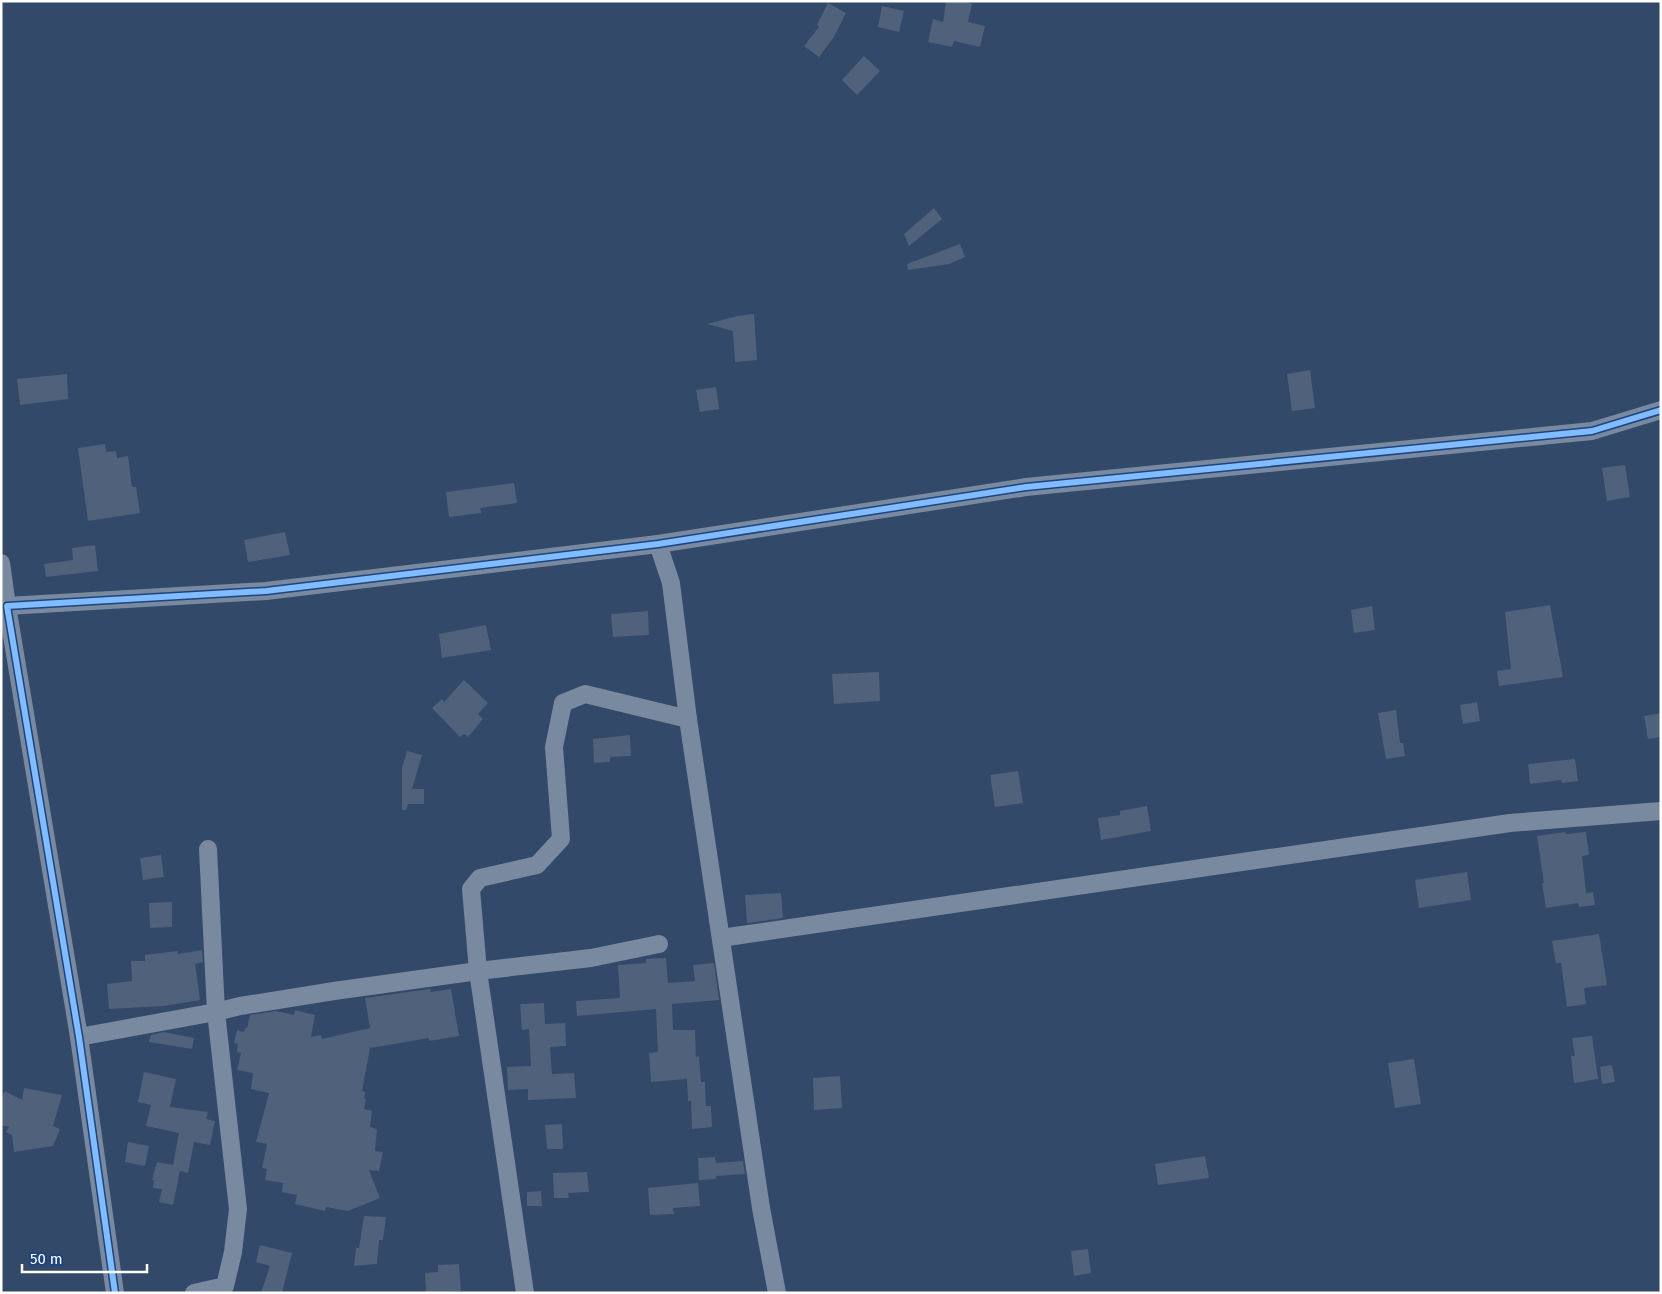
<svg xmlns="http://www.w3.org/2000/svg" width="1662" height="1294" viewBox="0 0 1662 1294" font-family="'Fira Sans',sans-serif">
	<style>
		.building { fill: #4f617b }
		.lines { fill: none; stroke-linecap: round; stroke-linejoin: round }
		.minor { stroke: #79899f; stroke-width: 18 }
		.cycleway-casing { stroke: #1d447f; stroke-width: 9 }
		.cycleway { stroke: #80bcff; stroke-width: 6 }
	</style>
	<rect width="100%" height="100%" fill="#334969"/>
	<!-- building -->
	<g class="building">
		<path d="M 946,1 L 964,1 L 972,4 L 968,22 L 985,26 L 980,47 L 954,41 L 952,47 L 928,42 L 933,19 L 943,22 Z"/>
		<path d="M 828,3 L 846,13 L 834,37 L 819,57 L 804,46 L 819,27 L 817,25 Z"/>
		<path d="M 882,6 L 904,11 L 899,32 L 878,27 Z"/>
		<path d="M 864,56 L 880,71 L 857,95 L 842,80 Z"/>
		<path d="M 934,208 L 942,219 L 909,246 L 904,234 Z"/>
		<path d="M 960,244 L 965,257 L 949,264 L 908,270 L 907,264 Z"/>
		<path d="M 754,314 L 757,360 L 735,362 L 733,331 L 707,324 L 737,316 Z"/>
		<path d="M 1310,370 L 1315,408 L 1292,411 L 1287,374 Z"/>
		<path d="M 67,374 L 68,399 L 20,405 L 17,379 Z"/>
		<path d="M 716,387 L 719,409 L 700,412 L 696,390 Z"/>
		<path d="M 105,444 L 106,452 L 116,451 L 117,458 L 128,456 L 132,487 L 136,487 L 140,513 L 88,521 L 78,448 Z"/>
		<path d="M 1625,465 L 1630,497 L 1607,501 L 1602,468 Z"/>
		<path d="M 514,483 L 517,503 L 480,508 L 481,513 L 449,517 L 446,492 Z"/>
		<path d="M 285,532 L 290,555 L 248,562 L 244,540 Z"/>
		<path d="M 95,545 L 98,571 L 46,577 L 44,564 L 73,560 L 72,548 Z"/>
		<path d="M 1550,605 L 1563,677 L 1499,686 L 1497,671 L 1511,669 L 1505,612 Z"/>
		<path d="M 1372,606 L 1375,630 L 1354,633 L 1351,610 Z"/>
		<path d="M 648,611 L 649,635 L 613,637 L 611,614 Z"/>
		<path d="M 486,625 L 491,650 L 442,658 L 439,634 Z"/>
		<path d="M 879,672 L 880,701 L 834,704 L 832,674 Z"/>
		<path d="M 464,680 L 488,703 L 478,714 L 483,719 L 468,737 L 464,734 L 460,737 L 432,708 L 442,699 L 444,702 Z"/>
		<path d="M 1477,702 L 1480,721 L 1463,724 L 1460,705 Z"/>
		<path d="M 1396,710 L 1400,743 L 1403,743 L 1405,756 L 1386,759 L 1378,713 Z"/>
		<path d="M 1661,713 L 1661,737 L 1648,739 L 1644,716 Z"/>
		<path d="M 630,735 L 631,756 L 610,757 L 610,762 L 594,763 L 593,739 Z"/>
		<path d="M 407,751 L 422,755 L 412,789 L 424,789 L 424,804 L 408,804 L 406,810 L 402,810 L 402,768 Z"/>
		<path d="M 1575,759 L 1578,781 L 1562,783 L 1561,780 L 1530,784 L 1528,764 Z"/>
		<path d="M 1018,771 L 1023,803 L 995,807 L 990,775 Z"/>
		<path d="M 1147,806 L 1151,831 L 1101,840 L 1098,818 L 1120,815 L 1120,811 Z"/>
		<path d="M 1565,832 L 1566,834 L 1586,832 L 1589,855 L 1582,856 L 1586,893 L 1593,892 L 1595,905 L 1579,907 L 1578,903 L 1546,908 L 1542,883 L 1544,883 L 1537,836 Z"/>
		<path d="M 161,855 L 164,877 L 143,880 L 140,858 Z"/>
		<path d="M 1467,872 L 1471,900 L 1419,908 L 1415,880 Z"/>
		<path d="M 781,893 L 783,918 L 747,923 L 745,895 Z"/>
		<path d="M 172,902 L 172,927 L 150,928 L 149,903 Z"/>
		<path d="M 1599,934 L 1607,985 L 1584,988 L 1586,1004 L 1567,1007 L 1561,963 L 1556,963 L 1552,941 Z"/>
		<path d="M 202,950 L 203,962 L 195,964 L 200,1000 L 164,1006 L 109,1009 L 107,984 L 132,981 L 131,961 L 145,961 L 145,955 L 178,951 L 178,954 Z"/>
		<path d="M 666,958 L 668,983 L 695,981 L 693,965 L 714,963 L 719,1000 L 672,1004 L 673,1030 L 695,1030 L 696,1057 L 699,1056 L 701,1082 L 705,1082 L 706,1106 L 711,1106 L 712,1127 L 692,1129 L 691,1101 L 688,1101 L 687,1079 L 651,1082 L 649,1053 L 658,1052 L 656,1009 L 577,1016 L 576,1001 L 620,998 L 618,965 L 646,963 L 646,959 Z"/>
		<path d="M 430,989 L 431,992 L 451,989 L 459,1036 L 429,1041 L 429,1038 L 370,1048 L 362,1091 L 365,1092 L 364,1099 L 366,1099 L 364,1109 L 372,1111 L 370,1127 L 377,1129 L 375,1151 L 383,1152 L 379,1171 L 369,1170 L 380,1198 L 348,1211 L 326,1207 L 325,1211 L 295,1204 L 297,1195 L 282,1192 L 283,1183 L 265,1180 L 267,1169 L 262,1168 L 267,1144 L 256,1142 L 269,1093 L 251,1089 L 253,1073 L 237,1070 L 241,1053 L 237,1052 L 238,1044 L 234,1043 L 237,1030 L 244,1032 L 245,1028 L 247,1028 L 250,1015 L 276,1011 L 294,1015 L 295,1010 L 315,1015 L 311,1037 L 321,1035 L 322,1039 L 370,1028 L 365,998 Z"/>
		<path d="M 544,1003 L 545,1024 L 565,1023 L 566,1046 L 550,1047 L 552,1074 L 574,1073 L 576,1098 L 528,1100 L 528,1089 L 508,1090 L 507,1067 L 531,1066 L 529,1029 L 522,1030 L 520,1004 Z"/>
		<path d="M 164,1032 L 194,1038 L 192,1049 L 149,1042 L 151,1035 Z"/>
		<path d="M 1592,1036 L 1598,1079 L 1574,1083 L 1571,1056 L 1575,1056 L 1572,1038 Z"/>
		<path d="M 1414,1059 L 1421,1104 L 1395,1108 L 1388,1063 Z"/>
		<path d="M 1612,1065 L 1615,1082 L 1602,1084 L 1600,1067 Z"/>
		<path d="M 144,1072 L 176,1079 L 170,1107 L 208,1112 L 206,1119 L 215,1121 L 210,1145 L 194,1142 L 188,1173 L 180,1171 L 173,1205 L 159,1202 L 162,1189 L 153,1188 L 154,1180 L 152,1180 L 157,1162 L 173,1165 L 179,1133 L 146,1126 L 151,1105 L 138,1102 Z"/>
		<path d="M 840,1076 L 842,1108 L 814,1110 L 813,1078 Z"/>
		<path d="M 24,1088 L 62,1095 L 53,1126 L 60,1129 L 53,1146 L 14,1152 L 12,1135 L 6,1132 L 9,1127 L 1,1125 L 1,1099 L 5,1091 L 22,1100 Z"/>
		<path d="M 562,1124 L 563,1149 L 547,1149 L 545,1125 Z"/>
		<path d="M 128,1142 L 149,1146 L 145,1166 L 125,1162 Z"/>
		<path d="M 1205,1156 L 1209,1178 L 1158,1185 L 1155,1164 Z"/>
		<path d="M 715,1157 L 716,1163 L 743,1161 L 745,1174 L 716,1176 L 716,1179 L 699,1180 L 698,1158 Z"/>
		<path d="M 587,1172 L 589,1192 L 568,1193 L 569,1198 L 554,1198 L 553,1173 Z"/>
		<path d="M 698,1183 L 700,1206 L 673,1208 L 674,1214 L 650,1215 L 648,1188 Z"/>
		<path d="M 541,1191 L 542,1206 L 527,1206 L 527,1192 Z"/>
		<path d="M 364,1216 L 386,1217 L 383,1240 L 379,1240 L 377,1264 L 354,1266 L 356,1248 L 359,1248 Z"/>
		<path d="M 260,1245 L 292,1253 L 282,1293 L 261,1293 L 270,1266 L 256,1262 Z"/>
		<path d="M 1088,1249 L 1091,1273 L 1074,1276 L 1071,1251 Z"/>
		<path d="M 459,1264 L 461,1291 L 426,1293 L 425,1273 L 438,1272 L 438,1265 Z"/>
	</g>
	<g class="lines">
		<!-- minor -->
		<g class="minor">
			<path d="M 658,544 L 671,583 L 688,719 L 761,1208 L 777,1293"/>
			<path d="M 1,563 L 7,606 L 1,604"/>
			<path d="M 721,938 L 1510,823 L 1661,811"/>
			<path d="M 79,1037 L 216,1012 L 208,849"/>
			<path d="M 115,1293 L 79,1037 L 7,606 L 266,591 L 658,544 L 1026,487 L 1592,431 L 1661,410"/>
			<path d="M 194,1293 L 225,1286 L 233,1252 L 238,1209 L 216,1012 L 240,1006 L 334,991 L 478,971 L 591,958 L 659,944"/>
			<path d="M 525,1293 L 478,971 L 471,889 L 480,878 L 537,865 L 561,839 L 554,747 L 563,703 L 585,694 L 688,719"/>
		</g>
		<!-- cycleway casing -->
		<g class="cycleway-casing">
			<path id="cycleway" d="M 115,1293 L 79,1037 L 7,606 L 266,591 L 658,544 L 1026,487 L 1592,431 L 1661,410"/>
		</g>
		<!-- cycleway -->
		<use href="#cycleway" class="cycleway"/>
	</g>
	<!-- border -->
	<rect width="1662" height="1294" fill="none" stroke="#ffffff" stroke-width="5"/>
	<!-- scale -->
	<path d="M22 1264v8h125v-8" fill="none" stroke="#ffffff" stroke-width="2.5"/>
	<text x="30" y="1264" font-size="15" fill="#ffffff" stroke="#1d447f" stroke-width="4" paint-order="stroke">50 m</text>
</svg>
